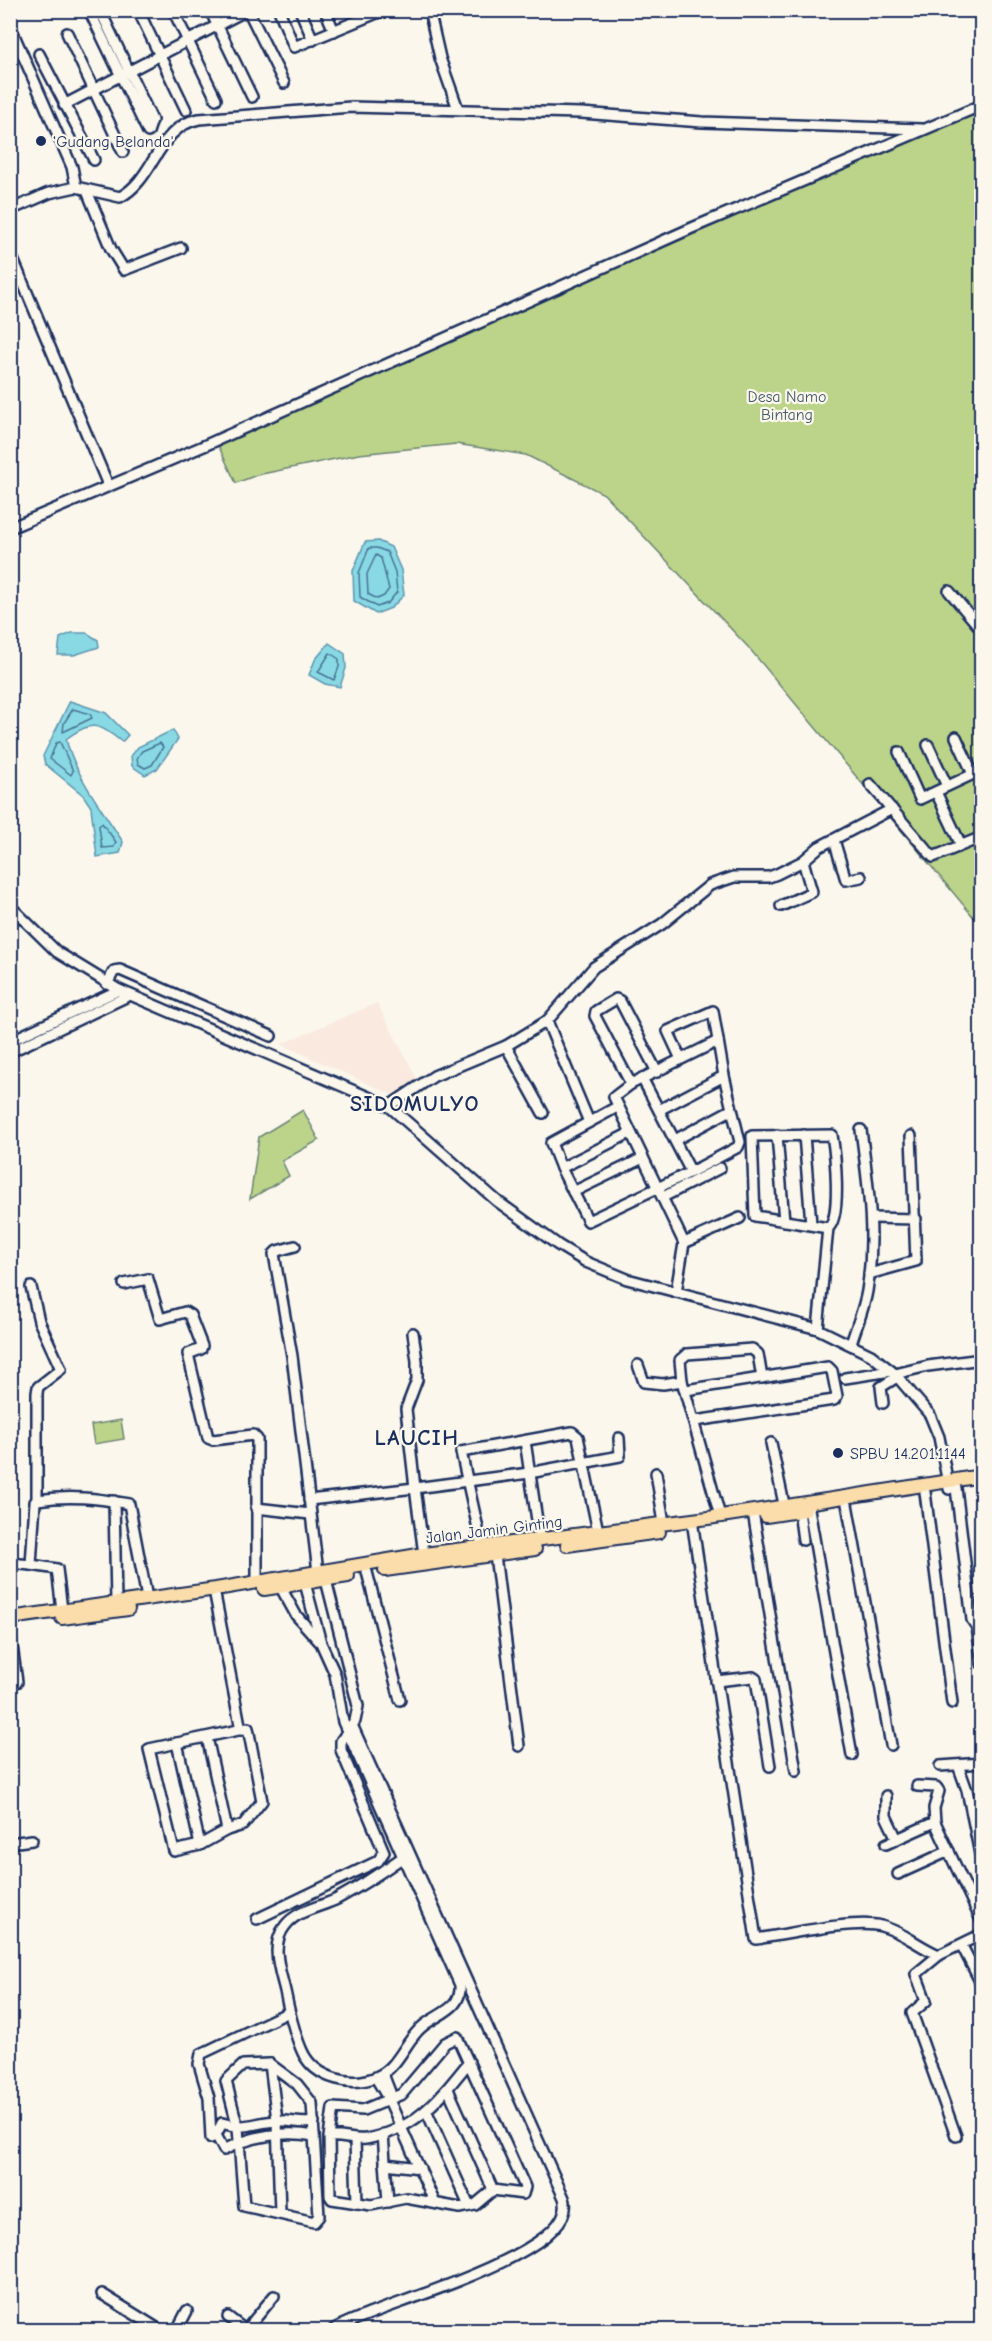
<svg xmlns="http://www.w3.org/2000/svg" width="992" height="2341" viewBox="0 0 992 2341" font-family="'Comic Neue',sans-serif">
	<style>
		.built { fill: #fae9de }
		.green { fill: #bbd48a; stroke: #6b8274; stroke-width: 1.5 }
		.water { fill: #89d9e4; stroke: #5d95ae; stroke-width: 1.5 }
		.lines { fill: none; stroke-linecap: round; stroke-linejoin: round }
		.shore { stroke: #477394; stroke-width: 1.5 }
		.minor-casing { stroke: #1b2f5e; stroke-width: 14 }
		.highway-casing { stroke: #1b2f5e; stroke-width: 16 }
		.minor { stroke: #fbf7ec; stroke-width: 9 }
		.highway { stroke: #fbddab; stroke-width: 12 }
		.poi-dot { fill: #1b2f5e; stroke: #fbf7ec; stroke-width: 2 }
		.labels { text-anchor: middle; stroke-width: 4.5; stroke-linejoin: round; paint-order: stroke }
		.poi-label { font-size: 16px; fill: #1b2f5e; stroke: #fbf7ec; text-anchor: start }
		.park-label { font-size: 16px; fill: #435869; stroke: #fbf7ec }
		.street-label { font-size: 16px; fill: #1b2f5e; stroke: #fbf7ec }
		.district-label { font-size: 22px; font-weight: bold; letter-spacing: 1.5px; fill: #1b2f5e; stroke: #fbf7ec }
	</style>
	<rect width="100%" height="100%" fill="#fbf7ec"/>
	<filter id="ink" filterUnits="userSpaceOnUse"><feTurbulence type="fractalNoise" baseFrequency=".0167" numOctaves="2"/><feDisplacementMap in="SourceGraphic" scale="12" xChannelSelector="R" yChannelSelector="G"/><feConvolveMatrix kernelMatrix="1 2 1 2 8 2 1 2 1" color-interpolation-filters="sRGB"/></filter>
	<g filter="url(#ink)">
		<!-- built -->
		<path class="built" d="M 377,1003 L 418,1081 L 397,1097 L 281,1044 Z"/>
		<!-- green -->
		<g class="green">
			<path d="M 981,107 L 981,926 L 749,648 L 604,494 L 526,455 L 456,444 L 359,454 L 257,475 L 236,483 L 217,443 Z"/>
			<path d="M 303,1110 L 319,1140 L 282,1161 L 289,1176 L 250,1199 L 259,1137 Z"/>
			<path d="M 121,1420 L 124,1439 L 94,1444 L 91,1425 Z"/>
		</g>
		<!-- water -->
		<g class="water">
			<path d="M 378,541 L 391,547 L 401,570 L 404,595 L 391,608 L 376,614 L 354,601 L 353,571 L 365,542 Z"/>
			<path d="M 72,633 L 87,633 L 98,640 L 99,647 L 74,655 L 58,655 L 60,638 Z"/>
			<path d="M 329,643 L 345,654 L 346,668 L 340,687 L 325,684 L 309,675 L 315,660 Z"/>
			<path d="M 70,701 L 106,713 L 128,735 L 122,742 C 98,723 91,720 66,739 C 76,777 102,809 123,842 L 120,853 L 97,857 L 91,807 L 83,795 L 45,764 L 43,756 Z"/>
			<path d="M 173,730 L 178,739 L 157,769 L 145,775 L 132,766 L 131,756 L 138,747 Z"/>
		</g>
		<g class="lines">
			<!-- shore -->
			<g class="shore">
				<path d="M 369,548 L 377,548 L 387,552 L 395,572 L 397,592 L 388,603 L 377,607 L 360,597 L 359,573 Z"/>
				<path d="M 376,555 L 381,558 L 389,589 L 384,596 L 377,599 L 368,594 L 367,574 Z"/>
				<path d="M 330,653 L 339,659 L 339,667 L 334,680 L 318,672 Z"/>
				<path d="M 73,709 L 90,714 L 92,718 L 63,732 L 64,723 Z"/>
				<path d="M 60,742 L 73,771 L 71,775 L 50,759 L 56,743 Z"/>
				<path d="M 160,743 L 163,747 L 152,765 L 145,768 L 138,764 L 137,758 L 142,751 Z"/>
				<path d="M 102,823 L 116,842 L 114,847 L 102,848 L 99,826 Z"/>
			</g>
			<!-- minor casing -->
			<g class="minor-casing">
				<g id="minor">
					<path d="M 89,10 L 148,132 L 152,120 L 100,10"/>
					<path d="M 138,10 L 186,110"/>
					<path d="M 173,10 L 216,99"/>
					<path d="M 210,10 L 252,97"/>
					<path d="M 248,10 L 284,83"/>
					<path d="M 279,10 L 294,47 L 384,10"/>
					<path d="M 300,10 L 313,40"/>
					<path d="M 325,10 L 334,31"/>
					<path d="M 429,10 L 440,58 L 458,109"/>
					<path d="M 10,26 L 72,167 L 76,187"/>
					<path d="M 67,33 L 123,152"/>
					<path d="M 39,54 L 94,160"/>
					<path d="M 64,105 L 247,10"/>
					<path d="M 87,191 L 111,249 L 124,270 L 181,248"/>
					<path d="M 10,210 L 49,193 L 76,187 L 120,197 C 155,179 157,127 199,119 L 351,107 L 581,113 L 702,122 L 922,129"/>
					<path d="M 10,252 L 108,485"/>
					<path d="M 10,528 L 206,445 L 692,228 L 982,105"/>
					<path d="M 949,591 L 982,630"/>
					<path d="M 956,737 L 973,774"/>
					<path d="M 928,745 L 947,786"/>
					<path d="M 899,752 L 920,799 L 982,770"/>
					<path d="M 870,784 L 933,857 L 982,837"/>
					<path d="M 936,792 L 961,845"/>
					<path d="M 834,840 L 846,880 L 861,877"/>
					<path d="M 10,906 L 57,952 L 119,990 L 389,1106 L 497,1201 L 558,1245 L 586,1262 L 627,1279 L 818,1329 L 871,1355 L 895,1374 L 930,1415 L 939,1437 L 949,1489"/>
					<path d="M 781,906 L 812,892 L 803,861"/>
					<path d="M 107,984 L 114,971 L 120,970 L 271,1036"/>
					<path d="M 547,1021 L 589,1122"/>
					<path d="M 10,1041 L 119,990"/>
					<path d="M 506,1046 L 543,1113"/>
					<path d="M 10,1052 L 130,995"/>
					<path d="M 681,1059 L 668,1031 L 713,1011 L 724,1076 L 740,1142 L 738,1147 L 691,1172"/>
					<path d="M 631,1084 L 595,1016 L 596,1011 L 616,999 L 620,1001 L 657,1072"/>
					<path d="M 389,1106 L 434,1076 L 506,1046 L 547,1021 L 594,967 L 662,924 L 710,885 L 734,877 L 769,877 L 777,874 L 803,861 L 819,847 L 892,809"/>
					<path d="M 617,1107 L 551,1143 L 561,1168 L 630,1133"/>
					<path d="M 659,1110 L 724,1076"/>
					<path d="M 777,1135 L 784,1221"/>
					<path d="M 804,1135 L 811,1224"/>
					<path d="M 675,1140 L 731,1110"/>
					<path d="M 561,1168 L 588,1221 L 691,1172 L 642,1078"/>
					<path d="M 573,1192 L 643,1158"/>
					<path d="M 663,1197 L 720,1168"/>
					<path d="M 871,1218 L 916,1219"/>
					<path d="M 684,1243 L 740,1218"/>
					<path d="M 295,1246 L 277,1251 L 274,1254 L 292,1356 L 318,1572"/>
					<path d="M 869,1274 L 916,1261 L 911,1136"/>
					<path d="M 124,1284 L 148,1279 L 160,1319 L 185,1312 L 190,1315 L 202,1346 L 201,1349 L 188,1354 L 208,1438 L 213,1440 L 253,1435 L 257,1439 L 257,1582"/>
					<path d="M 31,1287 L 39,1321 L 61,1369 L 38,1387 L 37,1393 L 37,1500 L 35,1502 L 31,1565 L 57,1569 L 62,1610"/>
					<path d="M 676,1292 L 684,1243 L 614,1097 L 631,1084 L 718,1041"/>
					<path d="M 818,1329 L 828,1228 L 755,1216 L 752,1136 L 832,1135 C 835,1152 842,1218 828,1228"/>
					<path d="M 413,1333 L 417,1361 L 417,1380 L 406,1409 L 415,1488 L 529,1473 L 620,1456 L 619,1438"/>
					<path d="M 851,1344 C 856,1327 864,1309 867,1291 C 876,1237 868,1183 861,1130"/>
					<path d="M 638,1365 L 644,1382 L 663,1384 L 682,1381"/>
					<path d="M 895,1374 L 928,1366 L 982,1359"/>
					<path d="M 845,1378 L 891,1371"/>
					<path d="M 686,1390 L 828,1367 L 832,1371 L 837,1396 L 834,1400 L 695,1421"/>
					<path d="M 883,1403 L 881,1387 L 897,1377"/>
					<path d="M 525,1441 L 540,1540"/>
					<path d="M 771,1443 L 784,1504"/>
					<path d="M 656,1473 L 664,1523"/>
					<path d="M 981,1485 L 982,1486"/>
					<path d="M 956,1488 L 972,1620 L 977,1627 L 982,1664"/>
					<path d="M 925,1492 L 952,1703"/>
					<path d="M 37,1500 C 70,1495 97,1498 129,1504 L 147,1598"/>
					<path d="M 309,1500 L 415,1488 L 424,1554"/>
					<path d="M 114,1501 L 116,1603"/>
					<path d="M 847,1504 L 891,1745"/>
					<path d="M 256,1508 L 310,1514"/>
					<path d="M 809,1509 L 852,1755"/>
					<path d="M 799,1511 L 803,1540"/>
					<path d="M 720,1516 L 682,1381 L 680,1360 L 687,1354 L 752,1349 L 758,1354 L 762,1378"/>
					<path d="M 754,1518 L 796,1771"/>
					<path d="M 693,1527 L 756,1939 C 785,1935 855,1919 881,1926 C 902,1931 919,1947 939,1955 L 982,1934"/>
					<path d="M 483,1551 L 461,1452 L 572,1432 L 578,1437 L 598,1531"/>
					<path d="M 495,1555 L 519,1746"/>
					<path d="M 10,1563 L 31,1565"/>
					<path d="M 367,1572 L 400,1700"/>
					<path d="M 305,1583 L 321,1643 L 335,1674 L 343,1722 L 460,1985 C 462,2009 439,2013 423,2026 C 406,2039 399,2067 378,2076 C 353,2088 316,2079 303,2053 C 294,2034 289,2011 285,1991 C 280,1970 270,1945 285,1926 C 297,1910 321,1907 337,1899 C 361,1886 382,1872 403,1857"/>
					<path d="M 280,1586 L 296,1615 L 319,1641"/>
					<path d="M 215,1595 L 241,1730"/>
					<path d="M 10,1631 L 17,1682"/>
					<path d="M 716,1681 L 753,1677 L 756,1679 L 770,1766"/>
					<path d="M 248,1728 L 262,1801 L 243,1825 L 227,1830 L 200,1845 L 174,1851 L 149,1749 Z"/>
					<path d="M 207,1737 L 227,1830"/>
					<path d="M 177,1743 L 200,1845"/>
					<path d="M 958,1765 L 967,1790 L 982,1864"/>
					<path d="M 940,1766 L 982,1763"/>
					<path d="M 917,1786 L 936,1787 L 939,1791 L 934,1808 L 935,1822 L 982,1922"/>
					<path d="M 886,1796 L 886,1816 L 897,1839"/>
					<path d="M 10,1843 L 32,1840"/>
					<path d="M 886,1844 L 935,1822"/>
					<path d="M 898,1874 L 949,1851"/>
					<path d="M 257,1919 L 378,1861 L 384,1852 L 341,1750 L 341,1741 L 355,1721 L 358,1706 L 326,1580"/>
					<path d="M 962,1946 L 982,1985"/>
					<path d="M 939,1955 L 916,1974 L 926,2001 L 912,2013 L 956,2136"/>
					<path d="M 289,2012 L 201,2054 L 199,2064 L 209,2098 L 211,2138 L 216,2135 L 222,2123 C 244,2130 253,2123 275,2121 C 288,2119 300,2125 314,2122"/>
					<path d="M 270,2064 L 297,2084 L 312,2103 L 319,2216 L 314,2222 L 244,2206 L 238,2128 L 226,2081 L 243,2065 Z"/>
					<path d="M 270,2064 L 277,2120 L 280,2213"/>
					<path d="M 383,2074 L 390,2092 L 389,2100 L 434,2201"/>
					<path d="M 376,2078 L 389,2100"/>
					<path d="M 448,2089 L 493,2190"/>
					<path d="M 427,2112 L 469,2206"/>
					<path d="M 383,2134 L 388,2202"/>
					<path d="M 216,2135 L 224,2150 C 251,2136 285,2130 314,2136"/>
					<path d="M 329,2137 L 333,2108 L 363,2110 L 402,2094 L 445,2043 L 457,2037 L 458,2039 L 525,2187 L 523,2194 L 493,2190 L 475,2205 L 460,2208 L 406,2198 L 371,2205 L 332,2199 L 330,2196 L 329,2137 C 341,2135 354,2141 366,2139 C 416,2130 439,2099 469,2062"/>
					<path d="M 355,2140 L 357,2203"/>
					<path d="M 385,2164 L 420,2168"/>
					<path d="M 102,2294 L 160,2330"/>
					<path d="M 228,2317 L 245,2330"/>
					<path d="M 177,2330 L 187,2311"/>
					<path d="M 246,2330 L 274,2296"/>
					<path d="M 333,2330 C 367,2307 584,2255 564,2198 L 353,1727"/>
				</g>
			</g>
			<!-- highway casing -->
			<g class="highway-casing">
				<g id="highway">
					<path d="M 766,1516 L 805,1510"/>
					<path d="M 567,1545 L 659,1532"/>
					<path d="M 385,1570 L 535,1549"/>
					<path d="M 264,1589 L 348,1576"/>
					<path d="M 10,1618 L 216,1589 L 424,1554 L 708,1518 L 982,1476"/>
					<path d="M 62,1618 L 128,1609"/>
				</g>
			</g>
			<!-- minor -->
			<use href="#minor" class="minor"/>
			<!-- highway -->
			<use href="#highway" class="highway"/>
		</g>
	</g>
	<!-- markers -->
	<g class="poi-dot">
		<circle cx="41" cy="141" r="6"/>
		<circle cx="838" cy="1453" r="6"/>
	</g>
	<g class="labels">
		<!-- poi labels -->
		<g class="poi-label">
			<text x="53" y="147">'Gudang Belanda'</text>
			<text x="850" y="1459">SPBU 14.201.1144</text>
		</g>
		<!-- park labels -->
		<g class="park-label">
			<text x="787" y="402">Desa Namo<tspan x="787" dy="18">Bintang</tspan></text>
		</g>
		<!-- street labels -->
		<g class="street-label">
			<text transform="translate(494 1529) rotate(-7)" y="6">Jalan Jamin Ginting</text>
		</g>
		<!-- district labels -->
		<g class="district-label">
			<text x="415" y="1111">SIDOMULYO</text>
			<text x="417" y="1445">LAUCIH</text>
		</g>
	</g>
	<!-- margin -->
	<rect width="992" height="2341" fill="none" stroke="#fbf7ec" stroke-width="36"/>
	<rect x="18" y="18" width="956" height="2305" fill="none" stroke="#1b2f5e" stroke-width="2" filter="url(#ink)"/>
</svg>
